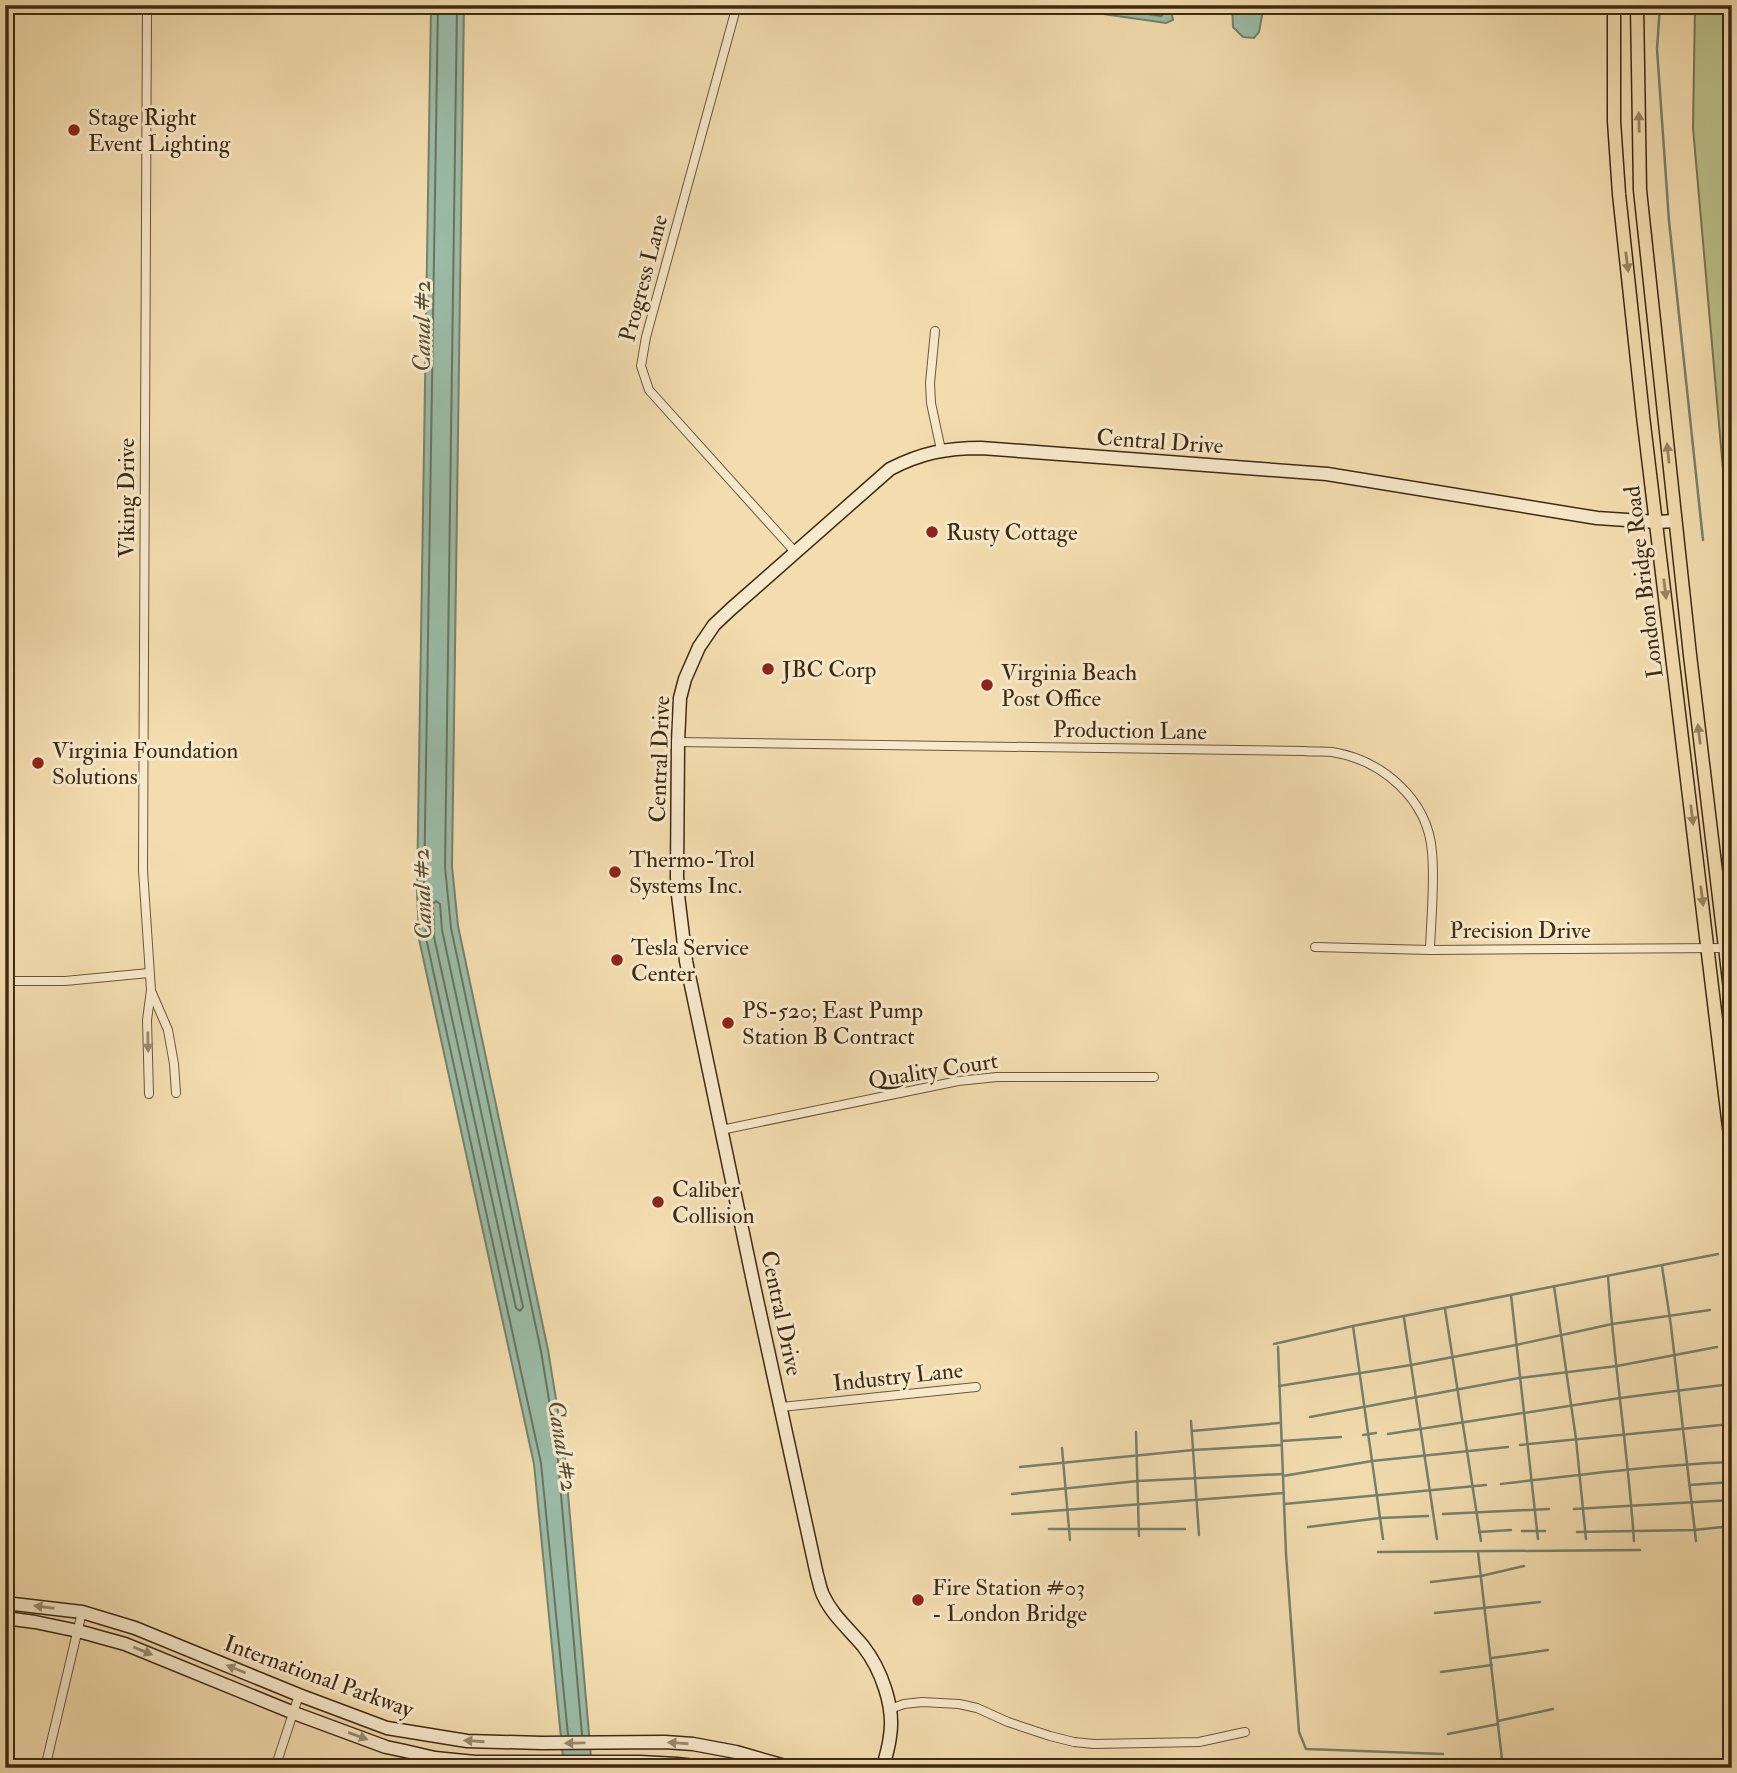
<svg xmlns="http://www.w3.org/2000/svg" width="1737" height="1773" viewBox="0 0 1737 1773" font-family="'IM FELL Double Pica',serif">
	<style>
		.green { fill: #bbc18b; stroke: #7c7650; stroke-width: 2 }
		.water { fill: #9bbca8; stroke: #76826d; stroke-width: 2 }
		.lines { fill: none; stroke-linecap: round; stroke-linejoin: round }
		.shore { stroke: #6c735e; stroke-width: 2 }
		.stream { stroke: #76826d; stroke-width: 2.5 }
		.street-casing { stroke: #6b573c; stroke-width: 10 }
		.secondary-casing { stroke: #3e2a15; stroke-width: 15 }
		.primary-casing { stroke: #3e2a15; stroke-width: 15 }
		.street { stroke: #f7e9cb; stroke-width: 8 }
		.secondary { stroke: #f7e9cb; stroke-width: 12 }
		.primary { stroke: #f3ddaf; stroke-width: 12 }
		.oneway { fill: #988462 }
		.oneway2 { fill: #9a8a70 }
		.poi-dot { fill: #8f2418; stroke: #f7e9cb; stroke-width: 2.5 }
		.labels { text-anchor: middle; stroke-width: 6; stroke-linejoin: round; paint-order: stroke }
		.poi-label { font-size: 23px; fill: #3e2a15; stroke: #f7e9cb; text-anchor: start }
		.street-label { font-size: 23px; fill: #3e2a15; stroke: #f7e9cb }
		.water-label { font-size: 24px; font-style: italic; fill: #554e3a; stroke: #f7e9cb }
	</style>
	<rect width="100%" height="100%" fill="#f3ddaf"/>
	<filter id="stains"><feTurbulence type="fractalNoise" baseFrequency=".00286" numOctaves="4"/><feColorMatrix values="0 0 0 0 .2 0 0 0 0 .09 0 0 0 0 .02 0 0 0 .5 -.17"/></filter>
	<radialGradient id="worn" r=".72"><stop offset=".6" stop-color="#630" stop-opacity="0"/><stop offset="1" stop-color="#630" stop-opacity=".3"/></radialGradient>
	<!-- green -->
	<path class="green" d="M 1695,5 L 1732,5 L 1732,572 L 1693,128 Z"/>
	<!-- water -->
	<g class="water">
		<path d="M 431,5 L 464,5 L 452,866 L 458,926 L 548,1350 L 564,1448 L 592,1768 L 564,1768 L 534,1464 L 419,939 L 417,891 Z"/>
		<path d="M 1040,5 L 1170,5 L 1173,20 L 1166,23 Z"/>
		<path d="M 1232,5 L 1264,5 L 1259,32 L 1254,38 L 1243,37 L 1233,27 Z"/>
	</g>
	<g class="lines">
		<!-- shore -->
		<g class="shore">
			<path d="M 438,5 L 424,891 L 426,938 L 541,1463 L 568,1735"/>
			<path d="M 457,5 L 445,867 L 451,928 L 541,1351 L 557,1449 L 582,1735"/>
			<path d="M 1084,5 L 1161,16 L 1164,13 L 1163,5"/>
			<path d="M 436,901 L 440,904 L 442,930 L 523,1307 L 520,1311 L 516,1308 L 434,937 L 433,904 Z"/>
		</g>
		<!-- stream -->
		<g class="stream">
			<path d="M 1660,5 L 1657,49 L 1669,221 L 1703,540"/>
			<path d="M 1731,815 L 1732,838"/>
			<path d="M 1662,1266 L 1671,1326 L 1696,1541"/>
			<path d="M 1608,1276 C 1614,1365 1628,1452 1634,1541"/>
			<path d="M 1554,1286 L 1576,1439 L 1586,1539"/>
			<path d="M 1511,1295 L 1538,1539"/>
			<path d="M 1445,1309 L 1481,1541"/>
			<path d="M 1404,1318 L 1437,1539"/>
			<path d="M 1353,1326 L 1718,1254"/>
			<path d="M 1274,1344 L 1353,1326 L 1383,1539"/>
			<path d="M 1278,1347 L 1286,1554 L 1299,1732 L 1306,1749 L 1443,1754"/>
			<path d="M 1279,1386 L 1411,1365 L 1516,1345 L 1612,1324 L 1710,1310"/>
			<path d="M 1310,1417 L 1519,1378 L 1617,1366 L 1717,1347"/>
			<path d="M 1191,1421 L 1199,1535"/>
			<path d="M 1192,1431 L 1279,1423"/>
			<path d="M 1136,1432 L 1139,1536"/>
			<path d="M 1388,1434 L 1620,1398 L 1723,1385"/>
			<path d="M 1363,1435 L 1376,1433"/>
			<path d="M 1282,1441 L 1341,1437"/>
			<path d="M 1520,1445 L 1721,1425"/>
			<path d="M 1062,1448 L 1070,1540"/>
			<path d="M 1020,1467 L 1193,1450 L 1281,1445"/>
			<path d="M 1283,1476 L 1372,1461 L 1508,1447"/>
			<path d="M 1501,1484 C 1578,1475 1654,1465 1732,1462"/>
			<path d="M 1689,1485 L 1732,1482"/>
			<path d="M 1012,1494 L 1138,1481 L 1283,1474"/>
			<path d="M 1284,1504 L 1486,1485"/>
			<path d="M 1574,1509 L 1732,1500"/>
			<path d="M 1012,1514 L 1284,1493"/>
			<path d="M 1443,1514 L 1549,1509"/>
			<path d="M 1308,1527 L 1380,1518 L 1428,1516"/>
			<path d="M 1049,1529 L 1185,1529"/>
			<path d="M 1522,1531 L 1545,1531"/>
			<path d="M 1479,1532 L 1511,1530"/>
			<path d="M 1577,1532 L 1694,1530 L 1732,1526"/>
			<path d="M 1378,1552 L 1640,1550"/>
			<path d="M 1478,1552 L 1503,1768"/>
			<path d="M 1431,1582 L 1481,1576 L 1524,1566"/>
			<path d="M 1435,1613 L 1540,1602"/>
			<path d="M 1492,1658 L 1548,1650"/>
			<path d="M 1441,1672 L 1492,1665"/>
			<path d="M 1498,1721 L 1553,1709"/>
			<path d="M 1448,1734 L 1498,1724"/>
		</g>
		<!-- street casing -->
		<g class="street-casing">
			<g id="street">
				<path d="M 147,5 L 143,870 L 151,990 L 147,1020 L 149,1094"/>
				<path d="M 737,5 L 646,337 L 641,366 L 649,390 L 796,553"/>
				<path d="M 935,331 L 930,383 L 931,403 L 941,450"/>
				<path d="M 678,742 L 1304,751 C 1313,752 1323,751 1332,752 C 1382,760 1428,799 1432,852 C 1435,884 1431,917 1430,950"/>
				<path d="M 1315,947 L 1430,950 L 1725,948"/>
				<path d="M 5,981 L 65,981 L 149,973"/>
				<path d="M 152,993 L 168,1030 L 174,1064 L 176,1093"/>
				<path d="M 721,1130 L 958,1081 L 997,1077 L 1154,1077"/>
				<path d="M 781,1407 L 976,1387"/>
				<path d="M 890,1709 L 904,1704 L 922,1702 L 959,1704 L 977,1708 L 1008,1722 L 1050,1736 L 1074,1742 L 1094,1744 L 1199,1742 L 1245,1732"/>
				<path d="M 45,1768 L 82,1612"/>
				<path d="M 275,1768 L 299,1695"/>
			</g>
		</g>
		<!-- secondary casing -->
		<g class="secondary-casing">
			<g id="secondary">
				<path d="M 5,1603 L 82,1612 L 135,1628 L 299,1695 L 387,1728 L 467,1741 L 542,1743 L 665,1742 L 693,1744 L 736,1752 L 792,1768"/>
				<path d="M 5,1618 L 35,1622 L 78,1631 L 125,1644 L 294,1713 L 386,1747 L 405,1751 L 435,1758 L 475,1762 L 640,1762 L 677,1764 L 712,1768"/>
				<path d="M 883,1768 C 885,1758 889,1747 890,1736 C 895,1707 881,1669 863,1646 C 849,1629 832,1615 823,1595 C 820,1589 819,1581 817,1575 L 754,1286 L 686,961 L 678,895 L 677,877 L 678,742 L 680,698 L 685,679 L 699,647 L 714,625 L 731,609 L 890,469 C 921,453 946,448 981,448 L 1327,474 L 1597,518 L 1657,522 L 1675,521"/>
			</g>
		</g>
		<!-- primary casing -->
		<g class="primary-casing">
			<g id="primary">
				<path d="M 1614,5 L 1614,121 L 1619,194 L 1643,416 L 1732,1152"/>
				<path d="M 1637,5 L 1640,190 L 1690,655 L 1732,1006"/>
			</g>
		</g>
		<!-- street -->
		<use href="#street" class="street"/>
		<!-- secondary -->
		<use href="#secondary" class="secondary"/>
		<!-- primary -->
		<use href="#primary" class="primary"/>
	</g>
	<!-- one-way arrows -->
	<defs><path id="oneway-solid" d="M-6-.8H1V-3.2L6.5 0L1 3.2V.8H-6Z" transform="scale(1.75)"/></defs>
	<g class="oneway">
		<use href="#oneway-solid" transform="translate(1639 122) rotate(-91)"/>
		<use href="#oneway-solid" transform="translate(1627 262) rotate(83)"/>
		<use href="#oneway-solid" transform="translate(1668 453) rotate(-96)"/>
		<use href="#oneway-solid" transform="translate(1665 589) rotate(83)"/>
		<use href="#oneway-solid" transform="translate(1699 734) rotate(-97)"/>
		<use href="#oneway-solid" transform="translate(1692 815) rotate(83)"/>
		<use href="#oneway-solid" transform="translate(1702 896) rotate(83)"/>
	</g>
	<g class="oneway2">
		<use href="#oneway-solid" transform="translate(148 1042) rotate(89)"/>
		<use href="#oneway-solid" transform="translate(44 1607) rotate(-173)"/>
		<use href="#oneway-solid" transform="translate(143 1651) rotate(22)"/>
		<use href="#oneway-solid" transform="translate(236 1669) rotate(-158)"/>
		<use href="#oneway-solid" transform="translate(358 1736) rotate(20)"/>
		<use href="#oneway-solid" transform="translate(474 1741) rotate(-176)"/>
		<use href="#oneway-solid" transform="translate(575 1743) rotate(179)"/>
		<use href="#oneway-solid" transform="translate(678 1743) rotate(-176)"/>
	</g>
	<!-- markers -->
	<g class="poi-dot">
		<circle cx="74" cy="130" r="7"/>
		<circle cx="932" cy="532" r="7"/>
		<circle cx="768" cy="669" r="7"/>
		<circle cx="987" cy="685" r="7"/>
		<circle cx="38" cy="763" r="7"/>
		<circle cx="615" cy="872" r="7"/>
		<circle cx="617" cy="960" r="7"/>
		<circle cx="728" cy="1023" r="7"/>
		<circle cx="658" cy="1202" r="7"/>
		<circle cx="918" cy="1600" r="7"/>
	</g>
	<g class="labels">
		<!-- poi labels -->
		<g class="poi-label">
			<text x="88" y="125">Stage Right<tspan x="88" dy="26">Event Lighting</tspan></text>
			<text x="946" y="540">Rusty Cottage</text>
			<text x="782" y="677">JBC Corp</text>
			<text x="1001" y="680">Virginia Beach<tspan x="1001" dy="26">Post Office</tspan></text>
			<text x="52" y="758">Virginia Foundation<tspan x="52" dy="26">Solutions</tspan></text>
			<text x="629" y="867">Thermo-Trol<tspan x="629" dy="26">Systems Inc.</tspan></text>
			<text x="631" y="955">Tesla Service<tspan x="631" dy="26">Center</tspan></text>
			<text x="742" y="1018">PS-520; East Pump<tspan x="742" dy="26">Station B Contract</tspan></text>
			<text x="672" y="1197">Caliber<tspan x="672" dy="26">Collision</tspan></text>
			<text x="932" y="1595">Fire Station #03<tspan x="932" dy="26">- London Bridge</tspan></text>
		</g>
		<!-- street labels -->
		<g class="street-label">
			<text transform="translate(643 278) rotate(-75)" y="8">Progress Lane</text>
			<text transform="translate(1160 441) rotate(4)" y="8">Central Drive</text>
			<text transform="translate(126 498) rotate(-90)" y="8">Viking Drive</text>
			<text transform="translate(1643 582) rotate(-97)" y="8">London Bridge Road</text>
			<text transform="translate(1130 730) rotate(1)" y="8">Production Lane</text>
			<text transform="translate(659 759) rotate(-88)" y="8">Central Drive</text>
			<text x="1520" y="938">Precision Drive</text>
			<text transform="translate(933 1070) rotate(-9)" y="8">Quality Court</text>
			<text transform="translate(782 1313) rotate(78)" y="8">Central Drive</text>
			<text transform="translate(898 1376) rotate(-6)" y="8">Industry Lane</text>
			<text transform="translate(319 1676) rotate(20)" y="8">International Parkway</text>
		</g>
		<!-- water labels -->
		<g class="water-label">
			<text transform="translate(422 326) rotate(-90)" y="8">Canal #2</text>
			<text transform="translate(422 894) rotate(-92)" y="8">Canal #2</text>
			<text transform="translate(563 1446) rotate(81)" y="8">Canal #2</text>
		</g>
	</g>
	<!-- margin -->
	<rect width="1737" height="1773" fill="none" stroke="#f3ddaf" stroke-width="28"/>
	<rect x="7" y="7" width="1723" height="1759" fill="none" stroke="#3e2a15" stroke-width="3.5"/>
	<rect x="14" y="14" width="1709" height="1745" fill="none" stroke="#3e2a15" stroke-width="2"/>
	<rect width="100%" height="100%" filter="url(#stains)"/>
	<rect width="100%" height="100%" fill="url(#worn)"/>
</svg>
